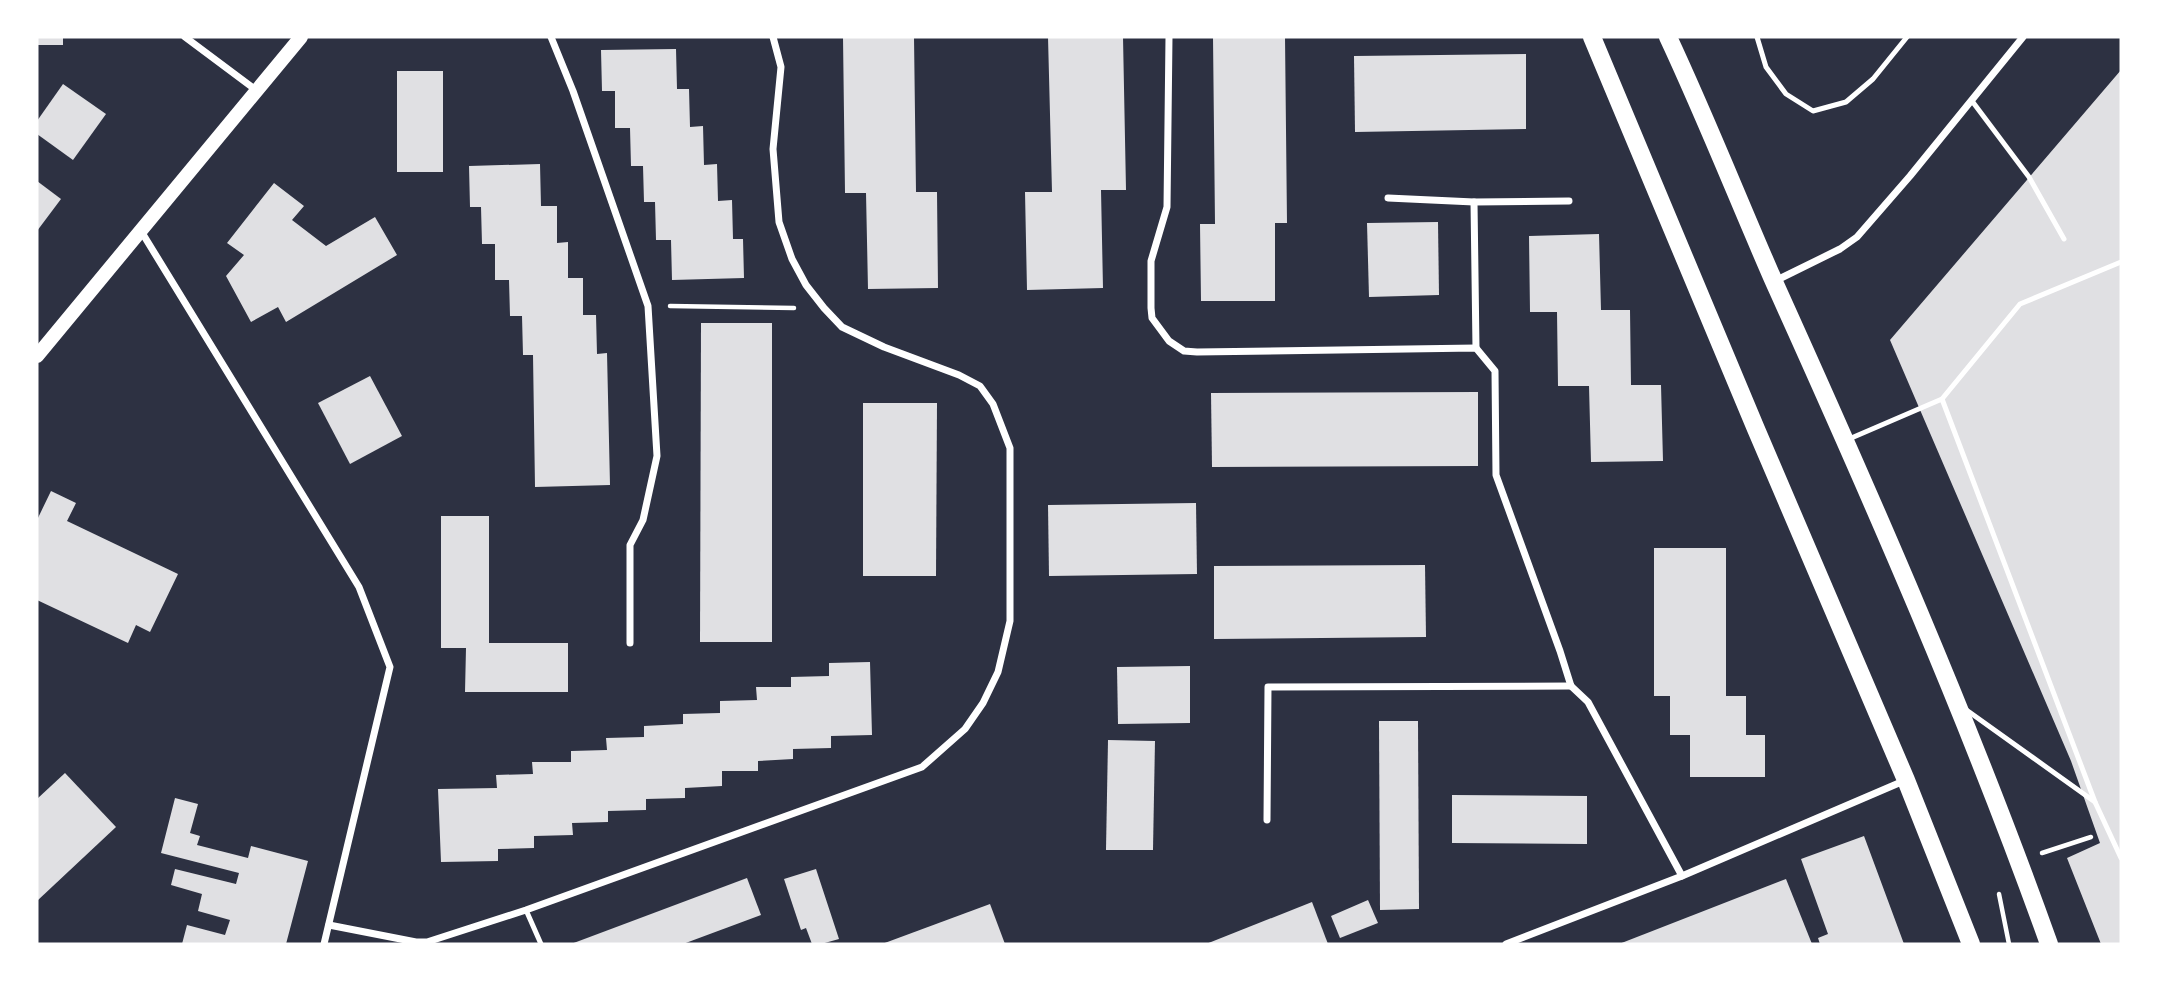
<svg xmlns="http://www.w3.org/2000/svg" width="2158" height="981" viewBox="0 0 2158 981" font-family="Figtree,sans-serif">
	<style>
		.building { fill: #e0e0e3 }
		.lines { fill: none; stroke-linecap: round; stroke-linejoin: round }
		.path { stroke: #fff; stroke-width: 4.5 }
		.service { stroke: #fff; stroke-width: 5 }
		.minor { stroke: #fff; stroke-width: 7 }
		.secondary { stroke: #fff; stroke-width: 14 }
		.primary { stroke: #fff; stroke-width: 18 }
	</style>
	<rect width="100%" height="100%" fill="#2d3142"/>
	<!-- building -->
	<g class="building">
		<rect x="37" y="37" width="26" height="8"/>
		<path d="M 843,37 L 914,37 L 916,192 L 937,192 L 938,288 L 868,289 L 866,193 L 845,193 Z"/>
		<path d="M 1048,37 L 1123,37 L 1126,190 L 1101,190 L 1103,288 L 1027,290 L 1025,192 L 1052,192 Z"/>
		<path d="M 1213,37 L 1285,37 L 1287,223 L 1275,223 L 1275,301 L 1201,301 L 1200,224 L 1215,224 Z"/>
		<path d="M 676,49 L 677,89 L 689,89 L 690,127 L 703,126 L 704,165 L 717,164 L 718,201 L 732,200 L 733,239 L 743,239 L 744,278 L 672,280 L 671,240 L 656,240 L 655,202 L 644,202 L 643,166 L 631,166 L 630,128 L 615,128 L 615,91 L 602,91 L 601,50 Z"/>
		<path d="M 1526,54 L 1526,129 L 1355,132 L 1354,56 Z"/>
		<path d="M 2121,70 L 2121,944 L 2101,944 L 2067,858 L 2100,843 L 2071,761 L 1890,340 Z"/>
		<rect x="397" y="71" width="46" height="101"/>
		<path d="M 63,84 L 106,114 L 73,160 L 37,134 L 37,121 Z"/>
		<path d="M 540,164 L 541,206 L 557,206 L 557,243 L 568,242 L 568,278 L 583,278 L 583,315 L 596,315 L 597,354 L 607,353 L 610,485 L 535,487 L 533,355 L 523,355 L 522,316 L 510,316 L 509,280 L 495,280 L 495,244 L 482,244 L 481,207 L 470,207 L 469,166 Z"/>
		<path d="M 37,181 L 61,199 L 37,231 Z"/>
		<path d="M 274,183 L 304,206 L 292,220 L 326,246 L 375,217 L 397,255 L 286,322 L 278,307 L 251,322 L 226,276 L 244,255 L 227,243 Z"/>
		<path d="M 1438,222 L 1439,295 L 1369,297 L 1367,223 Z"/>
		<path d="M 1599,234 L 1601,310 L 1630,310 L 1631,385 L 1661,385 L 1663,461 L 1591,462 L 1589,386 L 1558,386 L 1557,312 L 1530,312 L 1529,236 Z"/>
		<path d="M 701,323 L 772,323 L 772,642 L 700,642 Z"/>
		<path d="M 370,376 L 402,436 L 350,464 L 318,403 Z"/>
		<path d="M 1478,392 L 1478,466 L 1212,467 L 1211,393 Z"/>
		<path d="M 863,403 L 937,403 L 936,576 L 863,576 Z"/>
		<path d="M 51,491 L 76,503 L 67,521 L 178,574 L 150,632 L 136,625 L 128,643 L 37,600 L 37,520 Z"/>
		<path d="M 1196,503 L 1197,574 L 1049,576 L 1048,505 Z"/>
		<path d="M 441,516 L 489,516 L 489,643 L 568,643 L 568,692 L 465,692 L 466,648 L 441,648 Z"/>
		<path d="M 1654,548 L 1726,548 L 1726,696 L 1746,696 L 1746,735 L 1765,735 L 1765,777 L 1690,777 L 1690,735 L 1670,735 L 1670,696 L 1654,696 Z"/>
		<path d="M 1425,565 L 1426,637 L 1214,639 L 1214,566 Z"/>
		<path d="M 870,662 L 872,735 L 831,736 L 831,748 L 793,749 L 793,759 L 758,761 L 758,771 L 722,771 L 722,786 L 685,788 L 685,798 L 646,799 L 646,810 L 608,811 L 608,822 L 572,823 L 573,835 L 534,836 L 534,848 L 498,849 L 498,861 L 441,862 L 438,789 L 497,788 L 496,775 L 533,774 L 532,762 L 571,762 L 571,751 L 607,750 L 606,738 L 644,737 L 644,726 L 683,724 L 683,714 L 720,713 L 720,701 L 757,700 L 756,687 L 791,687 L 791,677 L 829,676 L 829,663 Z"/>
		<path d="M 1190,666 L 1190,723 L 1118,724 L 1117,667 Z"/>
		<path d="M 1379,721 L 1418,721 L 1419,909 L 1380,910 Z"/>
		<path d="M 1108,740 L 1155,741 L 1153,850 L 1106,850 Z"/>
		<path d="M 65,773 L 116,827 L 37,901 L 37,799 Z"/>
		<path d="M 1452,795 L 1587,796 L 1587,844 L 1452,843 Z"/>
		<path d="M 175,798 L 198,804 L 190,833 L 200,836 L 197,845 L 248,858 L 251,846 L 308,861 L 286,944 L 182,944 L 187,925 L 225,935 L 230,920 L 198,911 L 202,894 L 171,885 L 175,869 L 236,884 L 239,873 L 161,853 Z"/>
		<path d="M 1864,836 L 1904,944 L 1820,944 L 1818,938 L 1828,934 L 1801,859 Z"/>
		<path d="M 816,869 L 839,939 L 821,944 L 812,944 L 806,928 L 801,930 L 784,879 Z"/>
		<path d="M 747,878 L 761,915 L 683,944 L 571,944 Z"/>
		<path d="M 1786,879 L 1812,944 L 1619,944 Z"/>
		<path d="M 1368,900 L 1378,923 L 1340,938 L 1331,916 Z"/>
		<path d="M 1312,902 L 1328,944 L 1206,944 Z"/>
		<path d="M 990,904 L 1005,944 L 882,944 Z"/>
	</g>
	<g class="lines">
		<!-- path -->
		<g class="path">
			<path d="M 670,306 L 794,308"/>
			<path d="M 2042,853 L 2091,837"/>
			<path d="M 1999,894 L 2009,944"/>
		</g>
		<!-- service -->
		<g class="service">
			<path d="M 1757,37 L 1766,67 L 1786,94 L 1813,111 L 1846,102 L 1873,79 L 1907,37"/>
			<path d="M 1972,101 L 2029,177 L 2064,239"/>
			<path d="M 1942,399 L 2020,304 L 2121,262"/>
			<path d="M 1849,439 L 1942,399 L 2095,802"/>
			<path d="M 1965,709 L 2095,802 L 2121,858"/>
			<path d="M 526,910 L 541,944"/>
		</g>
		<!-- minor -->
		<g class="minor">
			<path d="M 185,37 L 256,90"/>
			<path d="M 551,37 L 573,91 L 648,306 L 657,456 L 643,520 L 630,545 L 630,643"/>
			<path d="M 1169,37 L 1167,207 L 1151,261 L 1151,308 L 1152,318 L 1169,341 L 1184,351 L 1197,352 L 1476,348 L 1495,371 L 1496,475 L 1560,651 L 1571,686 L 1588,702 L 1682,876"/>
			<path d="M 1388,198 L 1474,202"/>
			<path d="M 141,231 L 359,587 L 390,667 L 324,944"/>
			<path d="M 1775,281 L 1840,249 L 1857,237 L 1910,176 L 2023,37"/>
			<path d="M 1476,348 L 1474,202 L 1569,201"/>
			<path d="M 1267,820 L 1268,687 L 1571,686"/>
			<path d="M 329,925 L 416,942 L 427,942 L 526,910 L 922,767 L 965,729 L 983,703 L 998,672 L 1010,621 L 1010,448 L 993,404 L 980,386 L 959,375 L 884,347 L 842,327 L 824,308 L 806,285 L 792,259 L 779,222 L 773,149 L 781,67 L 773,37"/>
			<path d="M 1506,944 L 1682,876 L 1906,780"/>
		</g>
		<!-- secondary -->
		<path class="secondary" d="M 37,356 L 301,37"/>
		<!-- primary -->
		<g class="primary">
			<path d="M 1592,37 L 1756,429 L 1906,780 L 1971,944"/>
			<path d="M 1668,37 C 1706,118 1739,202 1775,284 C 1873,501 1969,720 2049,944"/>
		</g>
	</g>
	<!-- border -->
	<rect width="2158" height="981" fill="none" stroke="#ffffff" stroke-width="77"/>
</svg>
